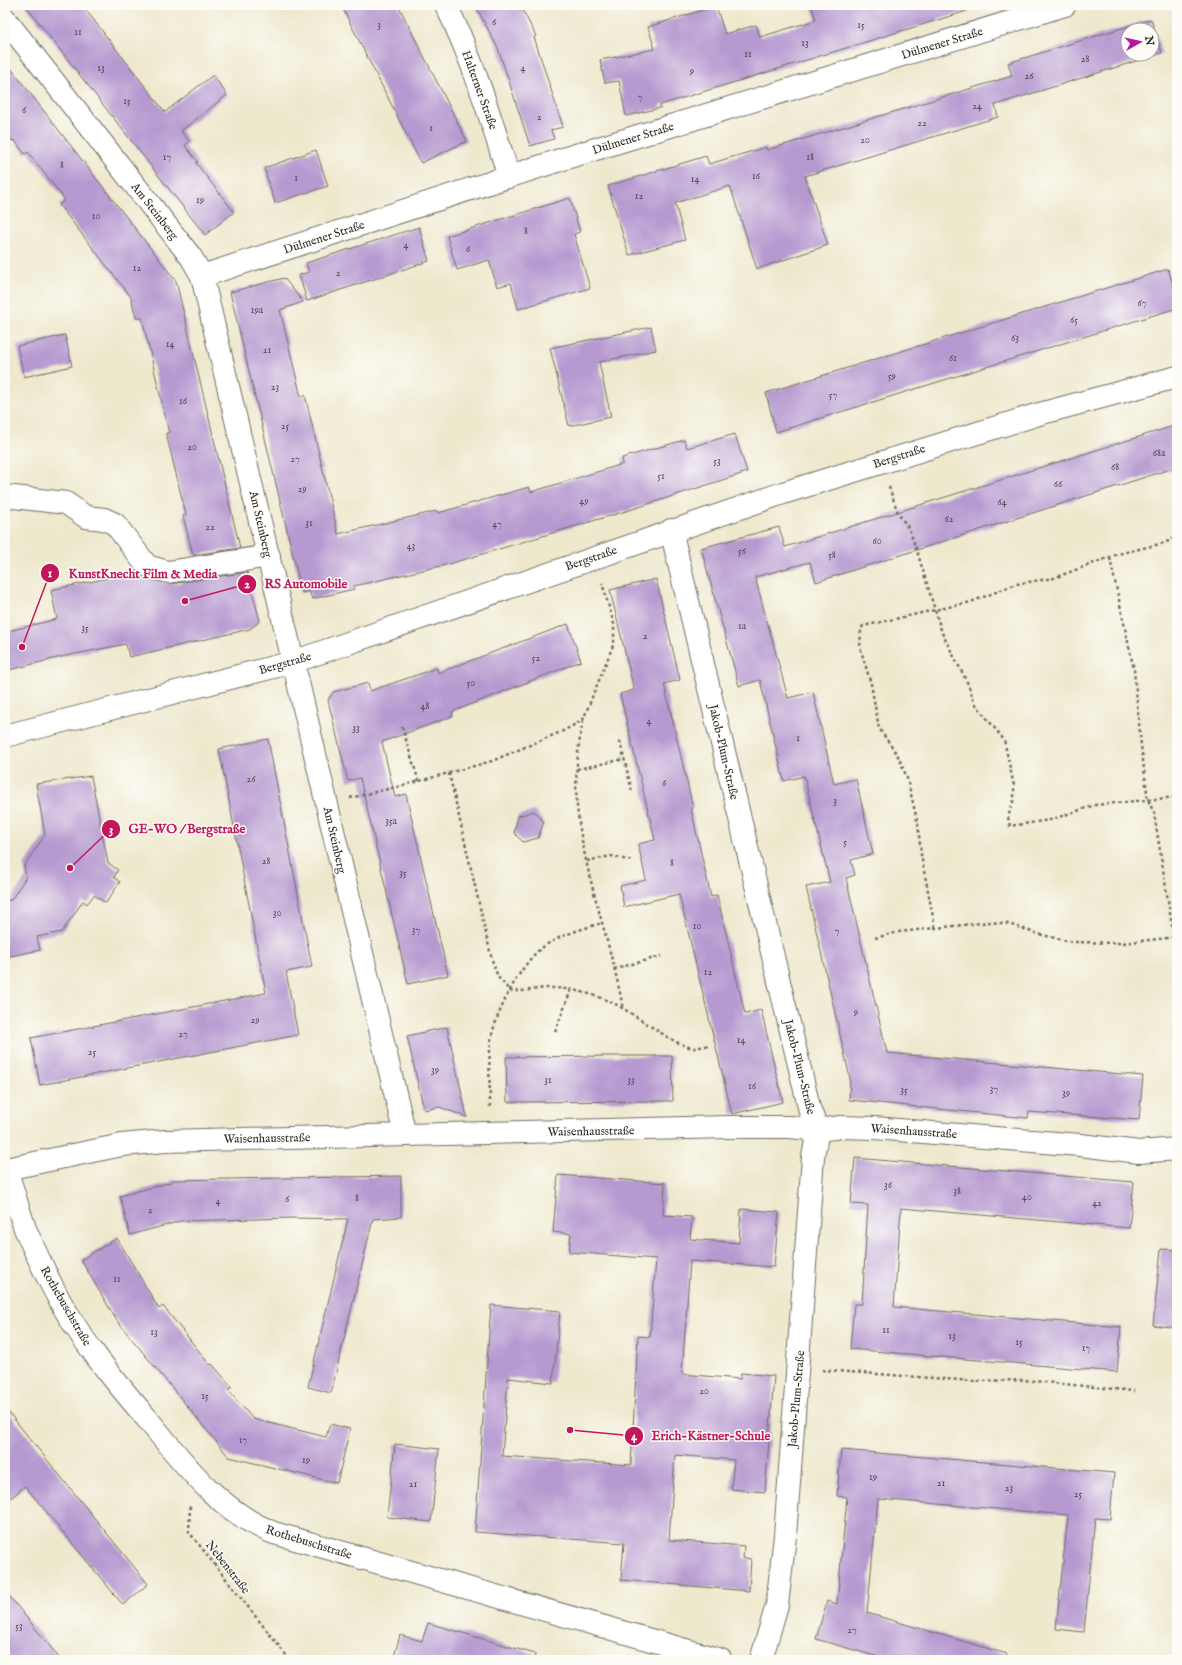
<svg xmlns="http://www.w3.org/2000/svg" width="1182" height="1665" viewBox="0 0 1182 1665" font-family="'IM FELL English',serif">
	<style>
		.building { fill: #b599d0; fill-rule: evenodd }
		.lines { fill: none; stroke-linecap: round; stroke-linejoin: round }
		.minor-casing { stroke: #6f6d64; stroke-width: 24 }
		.path { stroke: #6f6d64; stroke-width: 2.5; stroke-dasharray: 3 3; stroke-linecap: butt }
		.minor { stroke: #fff; stroke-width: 22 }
		.labels { text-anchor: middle; stroke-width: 3; stroke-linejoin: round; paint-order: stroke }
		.number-label { font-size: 10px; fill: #4e4654 }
		.street-label { font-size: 12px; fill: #2b2b2b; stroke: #fdfcf7 }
		.leader { fill: none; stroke: #c2185b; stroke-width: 1.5 }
		.callout-dot { fill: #c2185b; stroke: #fdfcf7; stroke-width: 1.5 }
		.mark-label { font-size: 12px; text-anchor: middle; font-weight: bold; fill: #fff }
		.callout-label { font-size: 13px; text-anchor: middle; font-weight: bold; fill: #c2185b; stroke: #fdfcf7; stroke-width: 3; stroke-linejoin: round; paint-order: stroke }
	</style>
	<rect width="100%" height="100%" fill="#fdfcf7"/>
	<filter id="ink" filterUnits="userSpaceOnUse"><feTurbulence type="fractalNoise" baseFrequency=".025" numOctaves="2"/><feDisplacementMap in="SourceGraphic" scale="8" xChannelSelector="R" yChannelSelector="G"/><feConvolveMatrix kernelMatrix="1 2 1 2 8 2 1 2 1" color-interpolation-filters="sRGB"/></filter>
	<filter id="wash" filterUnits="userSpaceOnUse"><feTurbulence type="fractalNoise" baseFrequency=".012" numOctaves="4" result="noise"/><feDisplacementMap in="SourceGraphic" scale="16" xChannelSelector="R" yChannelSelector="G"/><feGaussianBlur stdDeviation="0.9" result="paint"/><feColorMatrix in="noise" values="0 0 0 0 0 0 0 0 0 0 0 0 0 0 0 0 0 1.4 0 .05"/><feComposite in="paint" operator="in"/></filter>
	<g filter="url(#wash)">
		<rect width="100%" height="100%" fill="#eee8cd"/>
		<g id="blocks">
			<!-- building -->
			<g class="building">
				<path d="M 25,5 L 82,5 L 165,112 L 213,75 L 227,95 L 181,131 L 189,141 L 185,146 L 198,162 L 196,163 L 234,212 L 205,235 Z"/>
				<path d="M 341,5 L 398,5 L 467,141 L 421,163 Z"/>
				<path d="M 475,5 L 520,5 L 536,36 L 534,37 L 563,127 L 551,130 L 554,139 L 530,146 L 498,48 Z"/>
				<path d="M 811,5 L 967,5 L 967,11 L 660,105 L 660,108 L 626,116 L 619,81 L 605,83 L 600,60 L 655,49 L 648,27 L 716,6 L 725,34 L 756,25 L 760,37 L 816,20 Z"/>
				<path d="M 1151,19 L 1162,53 L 995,105 L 998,117 L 805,176 L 828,245 L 757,269 L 730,186 L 675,203 L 685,240 L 629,255 L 608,186 L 706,156 L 709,164 L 766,147 L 767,150 L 933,100 L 1012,76 L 1008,63 ZM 1128,30 L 1152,30 L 1152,54 L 1128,54 Z"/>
				<path d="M 5,61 L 176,281 L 240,548 L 193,555 L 183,516 L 186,515 L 166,433 L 169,433 L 142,318 L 136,318 L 131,297 L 59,205 L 65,200 L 28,152 L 25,154 L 15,141 L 5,138 Z"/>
				<path d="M 316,150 L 328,186 L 275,203 L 264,168 Z"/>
				<path d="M 570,198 L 580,232 L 574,234 L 590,288 L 518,309 L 511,283 L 497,287 L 489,260 L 457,270 L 447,236 Z"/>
				<path d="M 419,227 L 429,261 L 307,301 L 299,275 L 309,272 L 306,263 Z"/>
				<path d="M 1168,269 L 1177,296 L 1177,308 L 776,432 L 766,393 Z"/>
				<path d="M 284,278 L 303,302 L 280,310 L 301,397 L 305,395 L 338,534 L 437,511 L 438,513 L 529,487 L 531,492 L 623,464 L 622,458 L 684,440 L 687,448 L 735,434 L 747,472 L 636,508 L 449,564 L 354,586 L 354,589 L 312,599 L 309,591 L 302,593 L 230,292 Z"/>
				<path d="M 651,327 L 656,350 L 599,362 L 611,417 L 569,426 L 550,348 Z"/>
				<path d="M 65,335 L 72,366 L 24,377 L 17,346 Z"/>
				<path d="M 1177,425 L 1177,467 L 816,582 L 810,562 L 755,577 L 788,698 L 813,692 L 834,784 L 856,779 L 873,854 L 851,860 L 855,875 L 846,878 L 887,1053 L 1143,1076 L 1139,1120 L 1029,1112 L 1028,1118 L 849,1100 L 850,1078 L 806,887 L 830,882 L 804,776 L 784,781 L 760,680 L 739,686 L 701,548 L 779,527 L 785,547 Z"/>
				<path d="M 247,572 L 260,621 L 250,629 L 129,657 L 126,644 L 65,656 L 5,671 L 5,632 L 57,619 L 51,590 L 109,578 L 108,575 L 136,576 L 170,584 Z"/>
				<path d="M 656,579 L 680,680 L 664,684 L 693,808 L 691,809 L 711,897 L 717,895 L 745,1014 L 761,1010 L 783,1102 L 732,1114 L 679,894 L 624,907 L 620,886 L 646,880 L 638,844 L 655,840 L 620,694 L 634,690 L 610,590 Z"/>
				<path d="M 568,624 L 581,661 L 452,712 L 453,716 L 382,742 L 395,797 L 406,794 L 448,975 L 408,984 L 360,778 L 348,781 L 328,700 L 333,692 L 368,683 L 370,691 L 437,668 L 438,673 Z"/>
				<path d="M 268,739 L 312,967 L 286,972 L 298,1035 L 40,1085 L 31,1038 L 266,993 L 219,749 Z"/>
				<path d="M 91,776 L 108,863 L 118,870 L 114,877 L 120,882 L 106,903 L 94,895 L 87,904 L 83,901 L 62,932 L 37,937 L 40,950 L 5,957 L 5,901 L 11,900 L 26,877 L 24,866 L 45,835 L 36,784 Z"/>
				<path d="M 534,811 L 544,822 L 538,838 L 523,842 L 514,833 L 518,816 Z"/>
				<path d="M 447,1027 L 467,1117 L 439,1107 L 424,1110 L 407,1036 Z"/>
				<path d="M 610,1056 L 672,1056 L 673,1101 L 507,1102 L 506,1057 Z"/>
				<path d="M 855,1158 L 1134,1182 L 1129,1228 L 901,1208 L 894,1307 L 1121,1327 L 1117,1372 L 850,1349 L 854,1304 L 862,1304 L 868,1205 L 851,1204 Z"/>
				<path d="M 558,1175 L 665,1183 L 663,1215 L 692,1217 L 690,1239 L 739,1243 L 741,1209 L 779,1212 L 774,1267 L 690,1261 L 682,1374 L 740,1379 L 741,1373 L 774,1376 L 765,1492 L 731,1489 L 734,1460 L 675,1455 L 669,1540 L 744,1546 L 743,1558 L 751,1559 L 749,1591 L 621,1580 L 624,1543 L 475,1532 L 491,1305 L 560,1311 L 553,1383 L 508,1378 L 502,1456 L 631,1465 L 638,1336 L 650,1337 L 656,1259 L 569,1252 L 571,1234 L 553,1232 Z"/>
				<path d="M 401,1176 L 401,1217 L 373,1219 L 331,1393 L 308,1387 L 348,1219 L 293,1218 L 181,1221 L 130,1235 L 120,1196 L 171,1182 L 171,1180 Z"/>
				<path d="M 117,1238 L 159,1309 L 163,1306 L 210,1365 L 212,1364 L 232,1387 L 228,1390 L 253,1419 L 326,1437 L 330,1424 L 350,1429 L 337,1483 L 229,1457 L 117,1321 L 81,1260 Z"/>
				<path d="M 1161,1249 L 1177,1250 L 1177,1328 L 1153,1325 Z"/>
				<path d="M 5,1408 L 148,1584 L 123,1605 L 25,1486 L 5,1503 Z"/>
				<path d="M 395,1444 L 439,1449 L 431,1522 L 387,1517 Z"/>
				<path d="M 841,1450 L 1114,1473 L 1110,1519 L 1095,1518 L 1084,1632 L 1056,1629 L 1068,1515 L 878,1499 L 867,1613 L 1007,1654 L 1006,1660 L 889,1660 L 816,1639 L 827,1601 L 837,1604 L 847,1497 L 837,1496 Z"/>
				<path d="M 5,1591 L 61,1660 L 5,1660 Z"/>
				<path d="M 428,1623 L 535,1654 L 534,1660 L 406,1660 L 394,1657 L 400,1635 L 422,1641 Z"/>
			</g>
		</g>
	</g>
	<g filter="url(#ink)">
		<use href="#blocks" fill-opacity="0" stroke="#6f6d64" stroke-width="1"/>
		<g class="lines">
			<!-- minor casing -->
			<g class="minor-casing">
				<g id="minor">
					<path d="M 446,5 C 473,60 491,119 509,177"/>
					<path d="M 5,19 L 191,257 L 202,276 L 405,1135"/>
					<path d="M 202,276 L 563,159 L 1065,5"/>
					<path d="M 5,496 L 66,503 L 86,517 L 104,519 L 115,524 L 147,566 L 168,572 L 269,556"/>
					<path d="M 671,530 L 810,1111 L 818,1130 L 813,1157 L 785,1536 L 777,1605 L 761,1660"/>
					<path d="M 5,736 L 293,662 L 783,493 L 1039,414 L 1177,377"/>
					<path d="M 5,1167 C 13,1188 18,1210 26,1231 C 34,1249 43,1268 52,1286 C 77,1336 113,1379 149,1421 C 185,1465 220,1512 274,1533 L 721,1660"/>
					<path d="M 6,1169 L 122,1145 L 165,1141 L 727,1127 L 790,1127 L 818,1130 L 841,1127 L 874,1128 L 1080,1145 L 1139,1152 L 1177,1149"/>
				</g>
			</g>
			<!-- path -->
			<g class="path">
				<path d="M 889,487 L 898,513 L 909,529 L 917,551 L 942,633 L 968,684 L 974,702 L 1004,740 L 1014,786 L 1014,799 L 1008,817 L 1010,826 L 1050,820 L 1095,805 L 1177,797"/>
				<path d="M 1110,558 L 1134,670 L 1141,745 L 1148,800 L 1154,813 L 1174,938"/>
				<path d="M 583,721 C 577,751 574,784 578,815 C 586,880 611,943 623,1008"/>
				<path d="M 402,727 L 419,782"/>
				<path d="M 620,741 L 632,791"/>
				<path d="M 577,769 L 625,759"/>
				<path d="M 449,773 L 492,960 L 498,977 L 510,991 C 522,992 534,989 546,988 C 568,987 595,994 615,1004 C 634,1013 677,1048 695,1048 C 700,1047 705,1046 710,1045"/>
				<path d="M 350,798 L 405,785 L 492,761 L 563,731 L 583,720 L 614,643 L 614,624 L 602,583"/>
				<path d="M 587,861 L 611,856 L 632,861"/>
				<path d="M 935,927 L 921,855 L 918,824 L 907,778 L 898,756 L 879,728 L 871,684 L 860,647 L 861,629 L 863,626 L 971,602 L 1016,584 L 1054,578 L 1118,554 L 1164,543 L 1173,539 L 1177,540"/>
				<path d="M 875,938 L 899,932 L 990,922 L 1009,924 L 1038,934 L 1072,942 L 1122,943 L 1177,937"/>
				<path d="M 614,969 L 662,956"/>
				<path d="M 1173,1031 L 1177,1031"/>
				<path d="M 555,1032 L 571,990"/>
				<path d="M 490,1107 C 490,1085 488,1062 491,1040 C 495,1014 519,968 538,951 C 554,937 581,929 602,923"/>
				<path d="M 822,1370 L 973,1381 L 1024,1380 L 1134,1391"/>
				<path d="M 190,1506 L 189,1532 L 290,1660"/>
			</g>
			<!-- minor -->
			<use href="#minor" class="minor"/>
		</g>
	</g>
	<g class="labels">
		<!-- number labels -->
		<g class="number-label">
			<text x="494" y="25">6</text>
			<text x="379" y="28">3</text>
			<text x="861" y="28">15</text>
			<text x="78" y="35">11</text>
			<text x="805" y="46">13</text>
			<text x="748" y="57">11</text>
			<text x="1085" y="62">28</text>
			<text x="101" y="71">13</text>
			<text x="523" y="71">4</text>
			<text x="692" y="74">9</text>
			<text x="1029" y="79">26</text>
			<text x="640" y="100">7</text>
			<text x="127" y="104">15</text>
			<text x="977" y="109">24</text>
			<text x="24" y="113">6</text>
			<text x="539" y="120">2</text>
			<text x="922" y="126">22</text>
			<text x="431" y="131">1</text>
			<text x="865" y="143">20</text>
			<text x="167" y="160">17</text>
			<text x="810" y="160">18</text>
			<text x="62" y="168">8</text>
			<text x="756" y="179">16</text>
			<text x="296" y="181">1</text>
			<text x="695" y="182">14</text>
			<text x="639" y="199">12</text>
			<text x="200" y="203">19</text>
			<text x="96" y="219">10</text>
			<text x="526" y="234">8</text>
			<text x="406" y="248">4</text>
			<text x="468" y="252">6</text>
			<text x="137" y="271">12</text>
			<text x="338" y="276">2</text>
			<text x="1142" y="306">67</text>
			<text x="257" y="313">19a</text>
			<text x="1074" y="323">65</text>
			<text x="1015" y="341">63</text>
			<text x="170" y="347">14</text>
			<text x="267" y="353">21</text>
			<text x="953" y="361">61</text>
			<text x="892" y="379">59</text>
			<text x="275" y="390">23</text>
			<text x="833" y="398">57</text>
			<text x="183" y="404">16</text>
			<text x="285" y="429">25</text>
			<text x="192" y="450">20</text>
			<text x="1159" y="456">68a</text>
			<text x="295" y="462">27</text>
			<text x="717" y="464">53</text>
			<text x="1115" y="470">68</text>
			<text x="661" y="479">51</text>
			<text x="1058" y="487">66</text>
			<text x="302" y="492">29</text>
			<text x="584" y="504">49</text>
			<text x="1002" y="505">64</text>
			<text x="949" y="522">62</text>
			<text x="309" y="526">31</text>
			<text x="497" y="527">47</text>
			<text x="210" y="530">22</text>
			<text x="877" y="544">60</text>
			<text x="411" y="549">43</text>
			<text x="742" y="554">56</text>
			<text x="832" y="558">58</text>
			<text x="742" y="629">1a</text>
			<text x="85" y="631">35</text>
			<text x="645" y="639">2</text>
			<text x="536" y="661">52</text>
			<text x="471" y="686">50</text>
			<text x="425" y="709">48</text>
			<text x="649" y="724">4</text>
			<text x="356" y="731">33</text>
			<text x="798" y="741">1</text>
			<text x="251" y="782">26</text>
			<text x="664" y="786">6</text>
			<text x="835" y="804">3</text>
			<text x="391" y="824">35a</text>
			<text x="845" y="845">5</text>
			<text x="266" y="864">28</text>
			<text x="672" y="866">8</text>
			<text x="403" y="876">35</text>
			<text x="277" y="916">30</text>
			<text x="697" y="929">10</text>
			<text x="416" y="933">37</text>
			<text x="837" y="934">7</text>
			<text x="708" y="975">12</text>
			<text x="856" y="1015">9</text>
			<text x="255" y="1023">29</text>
			<text x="183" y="1037">27</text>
			<text x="741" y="1043">14</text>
			<text x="92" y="1055">25</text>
			<text x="435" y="1073">39</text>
			<text x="548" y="1083">31</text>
			<text x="631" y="1083">33</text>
			<text x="752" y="1089">16</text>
			<text x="994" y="1092">37</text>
			<text x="904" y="1093">35</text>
			<text x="1066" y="1096">39</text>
			<text x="888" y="1188">36</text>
			<text x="957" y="1194">38</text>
			<text x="1027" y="1200">40</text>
			<text x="357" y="1201">8</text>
			<text x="287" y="1202">6</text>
			<text x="218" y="1204">4</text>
			<text x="1097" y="1206">42</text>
			<text x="150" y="1213">2</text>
			<text x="117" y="1282">11</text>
			<text x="886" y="1333">11</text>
			<text x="154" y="1335">13</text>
			<text x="952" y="1339">13</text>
			<text x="1019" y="1345">15</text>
			<text x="1086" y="1351">17</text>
			<text x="704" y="1394">20</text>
			<text x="205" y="1399">15</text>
			<text x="243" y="1443">17</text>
			<text x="306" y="1463">19</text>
			<text x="873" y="1480">19</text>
			<text x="941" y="1486">21</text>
			<text x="413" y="1487">21</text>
			<text x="1009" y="1491">23</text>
			<text x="1078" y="1497">25</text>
			<text x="19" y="1629">53</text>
			<text x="852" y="1633">27</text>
		</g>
		<!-- street labels -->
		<g class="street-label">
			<text transform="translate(942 43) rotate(-17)" y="4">Dülmener Straße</text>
			<text transform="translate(480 90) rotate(70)" y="4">Halterner Straße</text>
			<text transform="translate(633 138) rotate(-17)" y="4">Dülmener Straße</text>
			<text transform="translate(155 211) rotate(52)" y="4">Am Steinberg</text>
			<text transform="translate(324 237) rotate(-18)" y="4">Dülmener Straße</text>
			<text transform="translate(899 456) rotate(-18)" y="4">Bergstraße</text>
			<text transform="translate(261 524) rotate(77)" y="4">Am Steinberg</text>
			<text transform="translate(591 558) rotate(-19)" y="4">Bergstraße</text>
			<text transform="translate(285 663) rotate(-16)" y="4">Bergstraße</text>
			<text transform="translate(724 752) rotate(77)" y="4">Jakob-Plum-Straße</text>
			<text transform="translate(335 840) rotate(77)" y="4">Am Steinberg</text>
			<text transform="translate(800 1067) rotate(76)" y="4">Jakob-Plum-Straße</text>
			<text transform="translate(591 1131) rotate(-1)" y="4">Waisenhausstraße</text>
			<text transform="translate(914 1131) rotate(4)" y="4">Waisenhausstraße</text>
			<text transform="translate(267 1138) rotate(-1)" y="4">Waisenhausstraße</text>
			<text transform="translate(66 1306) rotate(60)" y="4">Rothebuschstraße</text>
			<text transform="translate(796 1399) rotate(-85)" y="4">Jakob-Plum-Straße</text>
			<text transform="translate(309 1542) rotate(17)" y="4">Rothebuschstraße</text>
			<text transform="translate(228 1567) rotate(52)" y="4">Nebenstraße</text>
		</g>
	</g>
	<!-- callouts -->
	<path class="leader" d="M22 647L50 573M185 601L247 584M70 868L111 829M570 1430L634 1436"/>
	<g class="callout-dot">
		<circle cx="22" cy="647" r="4"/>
		<circle cx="185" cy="601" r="4"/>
		<circle cx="70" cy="868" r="4"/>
		<circle cx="570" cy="1430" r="4"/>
		<circle cx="50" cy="573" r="10"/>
		<circle cx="247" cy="584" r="10"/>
		<circle cx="111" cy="829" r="10"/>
		<circle cx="634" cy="1436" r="10"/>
	</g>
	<g class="mark-label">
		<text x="50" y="577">1</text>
		<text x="247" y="588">2</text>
		<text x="111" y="833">3</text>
		<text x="634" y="1440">4</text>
	</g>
	<g class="callout-label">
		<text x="143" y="578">KunstKnecht Film &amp; Media</text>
		<text x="306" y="588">RS Automobile</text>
		<text x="187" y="833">GE-WO / Bergstraße</text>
		<text x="711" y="1440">Erich-Kästner-Schule</text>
	</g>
	<!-- margin -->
	<rect width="1182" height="1665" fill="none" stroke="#fdfcf7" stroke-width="20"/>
	<!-- north arrow -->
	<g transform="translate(1140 42) rotate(82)"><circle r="19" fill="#fdfcf7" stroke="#a9a8a5"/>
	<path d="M0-3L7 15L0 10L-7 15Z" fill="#b5179e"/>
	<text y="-6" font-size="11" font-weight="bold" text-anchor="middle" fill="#2b2b2b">N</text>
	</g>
</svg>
